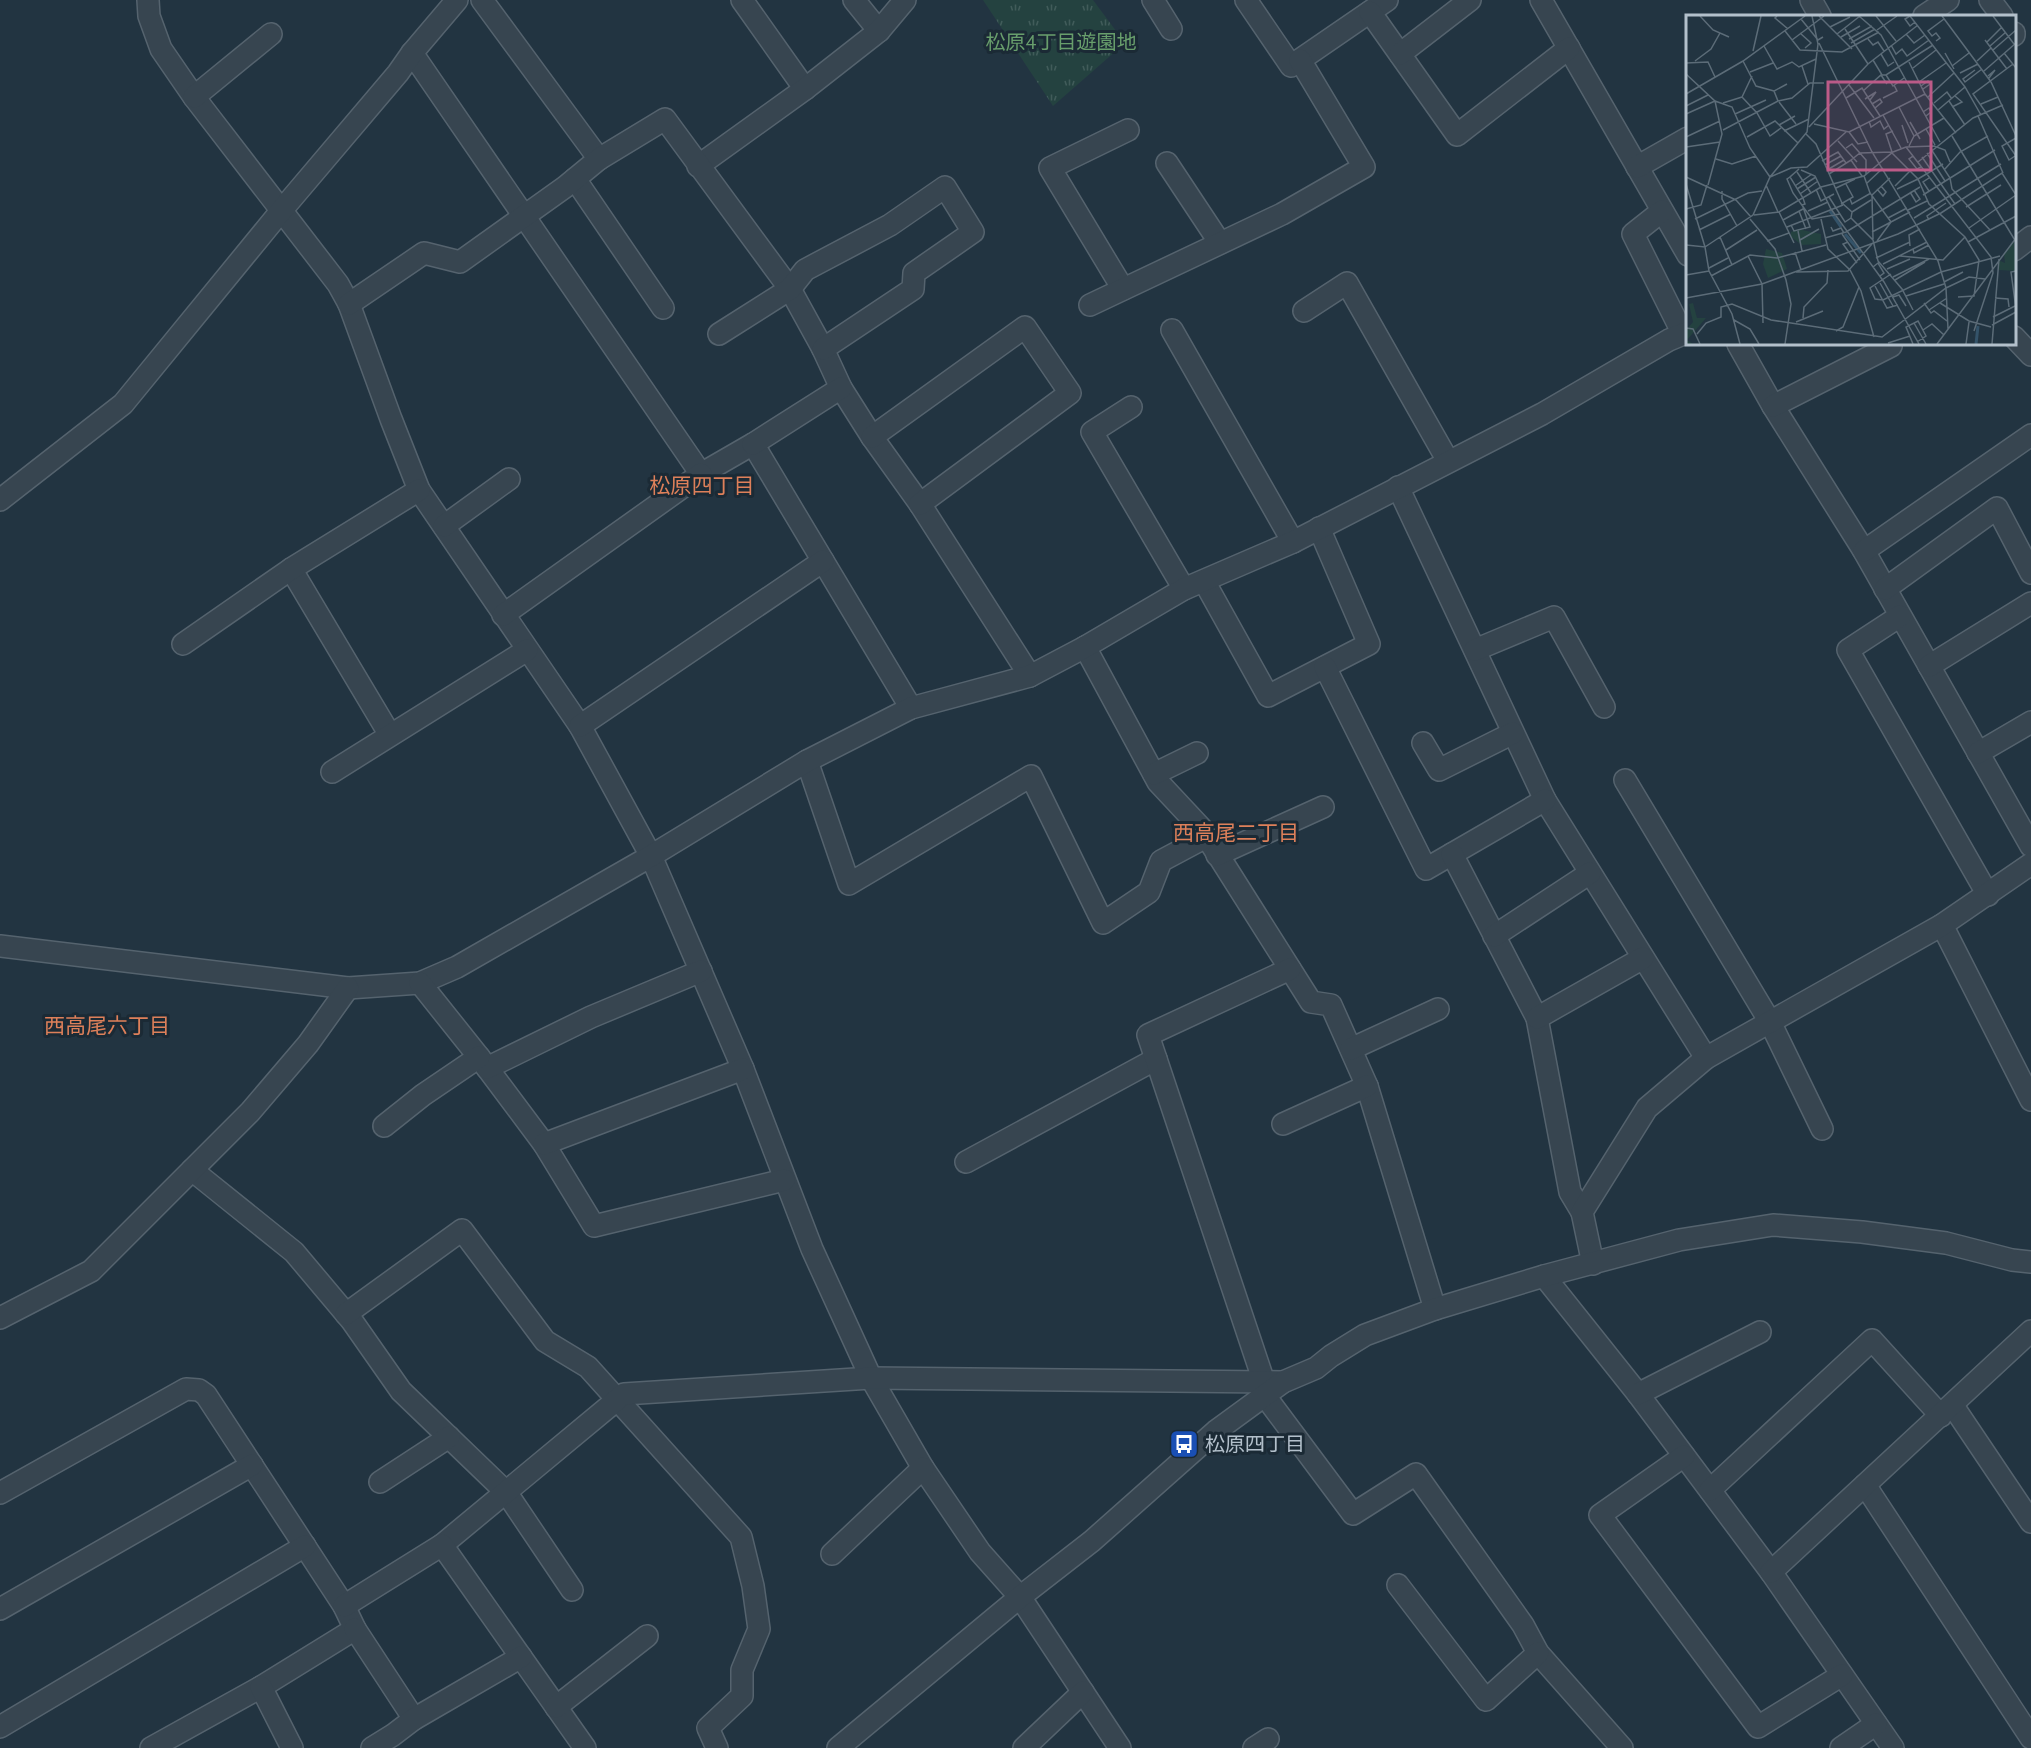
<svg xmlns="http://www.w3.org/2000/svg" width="2031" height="1748" viewBox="0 0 2031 1748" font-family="'PT Sans','Noto Sans JP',sans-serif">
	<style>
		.park { fill: url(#park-tufts) }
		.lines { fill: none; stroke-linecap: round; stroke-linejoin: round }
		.street-casing { stroke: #55636e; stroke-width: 24 }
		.street { stroke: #374550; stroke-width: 21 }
		.labels { text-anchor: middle; stroke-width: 6; stroke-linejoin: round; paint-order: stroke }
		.park-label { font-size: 20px; fill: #689e6c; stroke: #1b2a35 }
		.poi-label { font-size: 20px; fill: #b3c0cb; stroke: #1b2a35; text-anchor: start }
		.neighbourhood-label { font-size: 21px; fill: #de805a; stroke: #1b2a35 }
		.inset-river { fill: none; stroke: #345369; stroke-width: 3 }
		.inset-road { fill: none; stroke: #5c6c78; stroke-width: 1.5 }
		.view { fill: #bc5b88; fill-opacity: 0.15; stroke: #bc5b88; stroke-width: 3 }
		.inset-edge { fill: none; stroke: #b3c0cb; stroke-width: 3 }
	</style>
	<defs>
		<pattern id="park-tufts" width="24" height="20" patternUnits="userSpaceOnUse" patternTransform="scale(1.5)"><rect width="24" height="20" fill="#244240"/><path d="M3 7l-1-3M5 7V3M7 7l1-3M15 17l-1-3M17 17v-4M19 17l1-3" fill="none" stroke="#415c5a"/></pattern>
	</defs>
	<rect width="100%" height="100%" fill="#223441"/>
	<!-- park -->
	<path class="park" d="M 983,0 L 1093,0 L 1125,43 L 1053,106 Z"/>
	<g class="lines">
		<!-- street casing -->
		<g class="street-casing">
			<g id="street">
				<path d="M 148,0 L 149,16 L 161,49 L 194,97 L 338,284 L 349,304 L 391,419 L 419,490 L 580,726 L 651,856 L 743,1069 L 812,1249 L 871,1378 L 923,1468 L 980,1552 L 1020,1597 L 1120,1748"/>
				<path d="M 482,0 L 599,159"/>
				<path d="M 742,0 L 805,89"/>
				<path d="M 854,0 L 879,31"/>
				<path d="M 1153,0 L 1171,29"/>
				<path d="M 1246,0 L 1291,66 L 1387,0"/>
				<path d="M 1541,0 L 1688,255"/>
				<path d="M 1811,0 L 1820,16"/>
				<path d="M 1990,0 L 2002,16"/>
				<path d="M 1370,12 L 1457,135 L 1569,48"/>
				<path d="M 1924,16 L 1948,0"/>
				<path d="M 2014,33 L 2014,35"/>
				<path d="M 412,53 L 701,474 L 753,444 L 911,708"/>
				<path d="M 1400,54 L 1470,0"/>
				<path d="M 194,97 L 271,34"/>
				<path d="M 1167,163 L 1220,243"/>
				<path d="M 698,166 L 805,89 L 879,31 L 905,0"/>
				<path d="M 1637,167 L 1688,138"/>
				<path d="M 575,179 L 663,308"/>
				<path d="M 1662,211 L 1633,234 L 1683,334"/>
				<path d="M 2014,250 L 2031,237"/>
				<path d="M 1123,289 L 1050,168 L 1128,130"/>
				<path d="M 349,304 L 424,253 L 460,262 L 565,187 L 599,159 L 665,119 L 790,289 L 823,349 L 841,388 L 872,437 L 920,504 L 1030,676"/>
				<path d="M 1090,305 L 1282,214 L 1364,167 L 1300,60"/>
				<path d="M 1304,311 L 1347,283 L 1448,461"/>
				<path d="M 1172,330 L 1293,542"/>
				<path d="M 719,334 L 790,289 L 805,270 L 890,225 L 945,187 L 973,232 L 914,273 L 913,289 L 823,349"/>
				<path d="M 2014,337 L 2031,355"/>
				<path d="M 1738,344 L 1773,406 L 1864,551 L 2031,846"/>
				<path d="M 1773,406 L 1891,346 L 1890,344"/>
				<path d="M 1131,407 L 1092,432 L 1184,589"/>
				<path d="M 872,437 L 1025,327 L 1070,393 L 920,504"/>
				<path d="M 753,444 L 841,388"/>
				<path d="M 1398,487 L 1545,800 L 1706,1058"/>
				<path d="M 0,500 L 123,404 L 281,211 L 398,73 L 412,53 L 457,0"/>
				<path d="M 444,526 L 509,479"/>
				<path d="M 1864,551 L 2031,435"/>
				<path d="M 291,569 L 390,735"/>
				<path d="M 1204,581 L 1268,696 L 1369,644 L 1319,528"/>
				<path d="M 1885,589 L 1997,508 L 2031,573"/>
				<path d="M 503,615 L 701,474"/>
				<path d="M 1900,616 L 1848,650 L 1988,895"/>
				<path d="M 183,644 L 291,569 L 419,490"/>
				<path d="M 1085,647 L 1158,782 L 1201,828 L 1311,1002 L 1331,1005 L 1367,1086 L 1435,1309"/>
				<path d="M 1475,650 L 1554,617 L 1604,707"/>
				<path d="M 1929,666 L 2031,603"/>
				<path d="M 1325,667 L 1426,869 L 1545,800"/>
				<path d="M 580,726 L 823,561"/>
				<path d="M 1423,743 L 1439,770 L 1513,733"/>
				<path d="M 1978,753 L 2031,722"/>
				<path d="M 807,761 L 849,884 L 1031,776 L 1103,923 L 1149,892 L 1161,861 L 1206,837"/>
				<path d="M 332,772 L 527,650"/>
				<path d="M 1154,774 L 1197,753"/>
				<path d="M 1625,780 L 1770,1022 L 1822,1129"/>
				<path d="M 1452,854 L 1537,1018 L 1570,1192 L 1582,1212"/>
				<path d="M 1217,855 L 1323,807"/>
				<path d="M 1942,925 L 2031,1100"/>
				<path d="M 1494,936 L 1590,873"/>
				<path d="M 0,946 L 348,988 L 420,983 L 457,967 L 651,856 L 807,761 L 911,708 L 1030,676 L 1085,647 L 1184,589 L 1293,542 L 1542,414 L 1669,340 L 1688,332"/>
				<path d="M 420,983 L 479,1057 L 544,1144 L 594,1226 L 784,1180"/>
				<path d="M 1537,1018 L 1643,958"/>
				<path d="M 1351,1049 L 1438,1009"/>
				<path d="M 487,1068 L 591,1017 L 701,971"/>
				<path d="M 1283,1124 L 1367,1086"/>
				<path d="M 384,1126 L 423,1095 L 479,1057"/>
				<path d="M 544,1144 L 743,1069"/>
				<path d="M 966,1162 L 1156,1059"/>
				<path d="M 192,1170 L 294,1252 L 352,1321 L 401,1391 L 506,1492 L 572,1590"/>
				<path d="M 1593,1264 L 1582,1212 L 1647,1108 L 1706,1058 L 1942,925 L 2031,864"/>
				<path d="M 1544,1276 L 1638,1394 L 1771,1572 L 1893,1748"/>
				<path d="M 346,1314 L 462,1230 L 545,1341 L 588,1367 L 741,1537 L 753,1586 L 759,1629 L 742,1670 L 742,1696 L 708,1728 L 717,1748"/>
				<path d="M 0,1318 L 91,1271 L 250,1112 L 308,1044 L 348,988"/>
				<path d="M 1264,1382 L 1148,1035 L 1290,969"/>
				<path d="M 1638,1394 L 1760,1332"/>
				<path d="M 1265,1396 L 1353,1514 L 1416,1474 L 1523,1625 L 1538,1653 L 1622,1748"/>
				<path d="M 1953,1406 L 2031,1522"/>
				<path d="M 1684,1456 L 1600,1515 L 1758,1727 L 1842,1675"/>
				<path d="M 380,1482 L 449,1437"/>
				<path d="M 1865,1485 L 2031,1738"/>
				<path d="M 1710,1490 L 1872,1340 L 1941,1416"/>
				<path d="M 0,1493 L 186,1389 L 199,1390 L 206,1395 L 344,1606 L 355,1629 L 261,1687 L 151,1748"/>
				<path d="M 442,1545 L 624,1394 L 871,1378 L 1283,1382"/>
				<path d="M 832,1554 L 923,1468"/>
				<path d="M 1771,1572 L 2031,1331"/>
				<path d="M 1398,1585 L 1486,1700 L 1538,1653"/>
				<path d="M 344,1606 L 442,1545 L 585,1748"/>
				<path d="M 0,1609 L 252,1465"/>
				<path d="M 355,1629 L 414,1719"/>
				<path d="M 261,1687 L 292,1748"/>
				<path d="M 556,1707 L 647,1636"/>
				<path d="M 0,1727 L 305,1546"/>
				<path d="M 372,1748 L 393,1735 L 414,1719 L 521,1657"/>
				<path d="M 838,1748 L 1020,1597 L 1092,1541 L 1216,1431 L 1283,1382 L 1316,1368 L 1331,1356 L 1365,1335 L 1435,1309 L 1544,1276 L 1679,1240 L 1773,1225 L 1862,1232 L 1946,1243 L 2012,1260 L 2031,1262"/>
				<path d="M 1024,1748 L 1083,1692"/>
				<path d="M 1254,1748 L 1268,1739"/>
				<path d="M 1841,1748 L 1876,1724"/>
			</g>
		</g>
		<!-- street -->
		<use href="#street" class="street"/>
	</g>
	<!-- icons -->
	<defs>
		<g id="bus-square" transform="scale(1.5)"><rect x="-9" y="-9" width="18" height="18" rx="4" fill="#1a4fb4" stroke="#1b2a35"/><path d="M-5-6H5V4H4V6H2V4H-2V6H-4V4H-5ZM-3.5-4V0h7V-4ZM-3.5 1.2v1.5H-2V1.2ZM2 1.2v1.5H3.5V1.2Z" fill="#fff"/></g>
	</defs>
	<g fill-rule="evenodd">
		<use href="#bus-square" x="1184" y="1444"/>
	</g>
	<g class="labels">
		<!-- park labels -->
		<g class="park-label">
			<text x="1061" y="49">松原4丁目遊園地</text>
		</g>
		<!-- poi labels -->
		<g class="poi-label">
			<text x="1205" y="1451">松原四丁目</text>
		</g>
		<!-- neighbourhood labels -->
		<g class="neighbourhood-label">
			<text x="702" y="493">松原四丁目</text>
			<text x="1236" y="840">西高尾二丁目</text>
			<text x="107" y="1033">西高尾六丁目</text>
		</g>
	</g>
	<!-- overview -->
	<g transform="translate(1686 15)">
		<rect width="330" height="330" fill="#223441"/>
		<path d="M 112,214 L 135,219 L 135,229 L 116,230 L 105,222 L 105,217 ZM 328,226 L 330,256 L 313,255 L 312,245 L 319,248 L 318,239 ZM 80,234 L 96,238 L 101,254 L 82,263 L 77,249 ZM 7,288 L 11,303 L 20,303 L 1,325 L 7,329 L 0,329 L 1,314 L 7,307 L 3,289 Z" fill="#244240"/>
		<path class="inset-river" d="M 144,196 L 155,212M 159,219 L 175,238M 290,329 L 292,311"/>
		<path class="inset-road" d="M 14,1 L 27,15 L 43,22M 91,1 L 89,3 L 102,14M 133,1 L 166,34M 173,1 L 195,20 L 254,127M 190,1 L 210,26M 224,1 L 279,72 L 295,100M 224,1 L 219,4 L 224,11 L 229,7M 256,1 L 305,67 L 330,121M 307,1 L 328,29M 115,4 L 132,25 L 137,22M 144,12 L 164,2M 159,14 L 182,49M 191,15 L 211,1M 99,16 L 114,35 L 156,37 L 193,17M 114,18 L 125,28 L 119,33M 151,19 L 174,1M 220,19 L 228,28 L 239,20M 155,22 L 174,11M 163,24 L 186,11M 182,24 L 187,30 L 192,27 L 198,36M 106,25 L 138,1M 299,25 L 321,54M 250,26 L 254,23 L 250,18 L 246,21 L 242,16 L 258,4M 301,27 L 316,12M 133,28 L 186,137 L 252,246 L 260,273 L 262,314M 165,28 L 189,14M 205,30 L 210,39 L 216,34 L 221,41 L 243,25M 78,31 L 91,54 L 106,47 L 113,52 L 130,44M 304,31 L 320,17M 307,35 L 330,15M 67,36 L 75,1M 259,38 L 268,54M 318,38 L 330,53M 195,39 L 202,51 L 208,47M 187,45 L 196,60 L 200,60 L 247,30M 9,46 L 25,34 L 34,18M 57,46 L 70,71 L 88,76M 291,46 L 305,33M 223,47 L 239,79 L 270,118M 0,48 L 22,47 L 29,62M 327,49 L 287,79 L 330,141M 116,51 L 122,69M 266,51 L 283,38M 227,53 L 250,35M 289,55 L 277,64 L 279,67 L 296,54M 298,56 L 330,28M 64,57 L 87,48M 274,58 L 292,49M 0,59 L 29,86 L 46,92 L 64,133 L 84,162 L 105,153 L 121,152 L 160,117M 200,60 L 207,71 L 218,63M 302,61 L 309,55 L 303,63M 233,67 L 260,48M 163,70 L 188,103M 235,71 L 242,66 L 244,69 L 237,74M 177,76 L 195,60 L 201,69M 0,79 L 57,46 L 119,1M 56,82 L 71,98 L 84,121 L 95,113M 56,82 L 66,61M 242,82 L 268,58M 160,83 L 176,73 L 194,101M 197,83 L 211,76 L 208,70M 179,84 L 190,77 L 184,85M 92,86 L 88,76 L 101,69M 263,86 L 279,110M 93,87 L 110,109M 37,88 L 56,82M 248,88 L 261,77 L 266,84M 186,89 L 194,84 L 196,87 L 189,93M 295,89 L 312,82M 0,91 L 22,80M 213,92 L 228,121M 266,92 L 276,87 L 269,81M 252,95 L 279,72M 237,97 L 243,93 L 245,97 L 240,101M 0,99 L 29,86M 49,99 L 80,85M 197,100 L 215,133M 292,101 L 317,158M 183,106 L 185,112 L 194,106 L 198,114 L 203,110M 224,107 L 234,124M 128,109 L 163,117 L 239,79M 93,110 L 109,101M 216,110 L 222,128M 123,112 L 182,49 L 232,10M 240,114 L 249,130M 37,115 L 92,86 L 106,83 L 124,68 L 138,68M 98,116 L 123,104M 163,117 L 172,129 L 182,127M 120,119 L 130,129 L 156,188 L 166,197 L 165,203 L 187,225 L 192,246 L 216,274 L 227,295M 266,121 L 330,227M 0,122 L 34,106M 61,122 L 89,106 L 112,128M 152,126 L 171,147M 223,131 L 228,121 L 258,103M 0,132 L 34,127M 220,132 L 305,242 L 307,258 L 288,316M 160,133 L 166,129 L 180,145 L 180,159M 245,134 L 264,163 L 266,174 L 304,215M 206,137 L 200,119 L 207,116M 206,138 L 232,164 L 243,189 L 279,222 L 293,245 L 288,281 L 272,282M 241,138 L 259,166M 227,141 L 223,144 L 231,154 L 235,152M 329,141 L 323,145 L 316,131 L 330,123M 236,142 L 269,189M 30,144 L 46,149 L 70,141M 165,145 L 174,138 L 206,137M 136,146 L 152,137 L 160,148M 232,147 L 287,103 L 317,90M 139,150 L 155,141M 113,154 L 104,162 L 117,183 L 119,189 L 116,190M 259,154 L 274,137 L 302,121M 115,155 L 129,161 L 145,194 L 198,267 L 233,329M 141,155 L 158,145M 111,157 L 125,178M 143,159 L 165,145 L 176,161M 178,161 L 184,178 L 205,207 L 224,197M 0,162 L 50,185M 104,162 L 101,164 L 107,178 L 126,204 L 154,199M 243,163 L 237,167 L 243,176M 232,164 L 257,149M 181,168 L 197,153M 0,169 L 19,232 L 0,230M 22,170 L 36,119 L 29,86M 80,170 L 92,197M 109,171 L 126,159M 209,171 L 224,156M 150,173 L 169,164M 111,174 L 130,162M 130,174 L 135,186 L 148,179M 191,174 L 197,181 L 200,177 L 195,171M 211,174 L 232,164M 36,176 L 36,184 L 51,211M 224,177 L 230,187 L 234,184 L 228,175M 114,179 L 132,166M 237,180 L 309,135M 143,182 L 159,207 L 165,203M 164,184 L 166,189 L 185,178M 50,185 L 65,202M 155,189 L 167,182 L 160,169M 280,192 L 315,170M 0,194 L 15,190 L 21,170M 222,195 L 241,186M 113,196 L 120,214M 122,196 L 142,187M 93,197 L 108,228M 166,197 L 185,185M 68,200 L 93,197 L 135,172 L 178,161 L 207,137 L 220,132 L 248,131 L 259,135 L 264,147M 202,203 L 221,193M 228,203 L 315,149M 9,204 L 62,178 L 76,176M 64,204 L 89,234 L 100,265 L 105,289 L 99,329M 135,204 L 142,234 L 164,255 L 175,276 L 188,322M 97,205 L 117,194M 243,205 L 241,201 L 260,188M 105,210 L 108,216 L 124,212 L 117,192M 101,212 L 157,190M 145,212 L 147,216 L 155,213 L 158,218M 283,213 L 330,180M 13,215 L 45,199M 112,216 L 116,236M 186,217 L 205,207 L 191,226M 156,219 L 174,245M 34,222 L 46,250M 139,223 L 160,217 L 234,172M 187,224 L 186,180 L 204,163M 114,225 L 133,214M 81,226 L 103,218M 162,227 L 157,229 L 171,248M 282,227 L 330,201M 224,231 L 223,220 L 234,214M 227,234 L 228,238 L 243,230M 40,235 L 71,215M 109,237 L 115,255M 62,241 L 76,269 L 77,308M 214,241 L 257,245 L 279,222M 190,243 L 224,227M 197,249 L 241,227M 187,252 L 192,248 L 198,258 L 194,261M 23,253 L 42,243M 201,254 L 224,244M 330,256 L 325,257 L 330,294M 110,257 L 162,256 L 186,229M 205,259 L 184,273 L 189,284 L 197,285 L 255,257 L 314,241M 0,260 L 23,256M 25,261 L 64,240 L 91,243 L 140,230M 207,262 L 243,244M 209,265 L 239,247M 258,267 L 277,257M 194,268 L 207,291M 189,271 L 201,293 L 212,290M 220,281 L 258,269M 207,282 L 213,280 L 220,291M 0,283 L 76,269 L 212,219 L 255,198 L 316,158 L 330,180M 309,283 L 322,284 L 323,292M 238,288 L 245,298 L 248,296 L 261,306M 254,288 L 283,306 L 305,312M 243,295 L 261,283M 307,302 L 329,291M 117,303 L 118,292 L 141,268 L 142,255M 48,305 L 64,314 L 73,329M 110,307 L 137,296M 228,308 L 240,329M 306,310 L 330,297M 0,313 L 7,314 L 14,329M 237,315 L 246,309 L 258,320M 150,316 L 157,312 L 173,272M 11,319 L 20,308 L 35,302 L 35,292 L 46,289 L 85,305 L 196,322 L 260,273 L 283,262 L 299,264M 202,328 L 224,321M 54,329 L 46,299 L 23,256 L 19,232 L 67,200 L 84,162 L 121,117 L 132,29 L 126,1M 227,329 L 220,312 L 232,306 L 240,321 L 231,327M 251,329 L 330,223M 280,329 L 283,307M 306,329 L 313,244"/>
		<path class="view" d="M 142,67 L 245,67 L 245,155 L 142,155 Z"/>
		<rect width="330" height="330" class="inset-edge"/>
	</g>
</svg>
